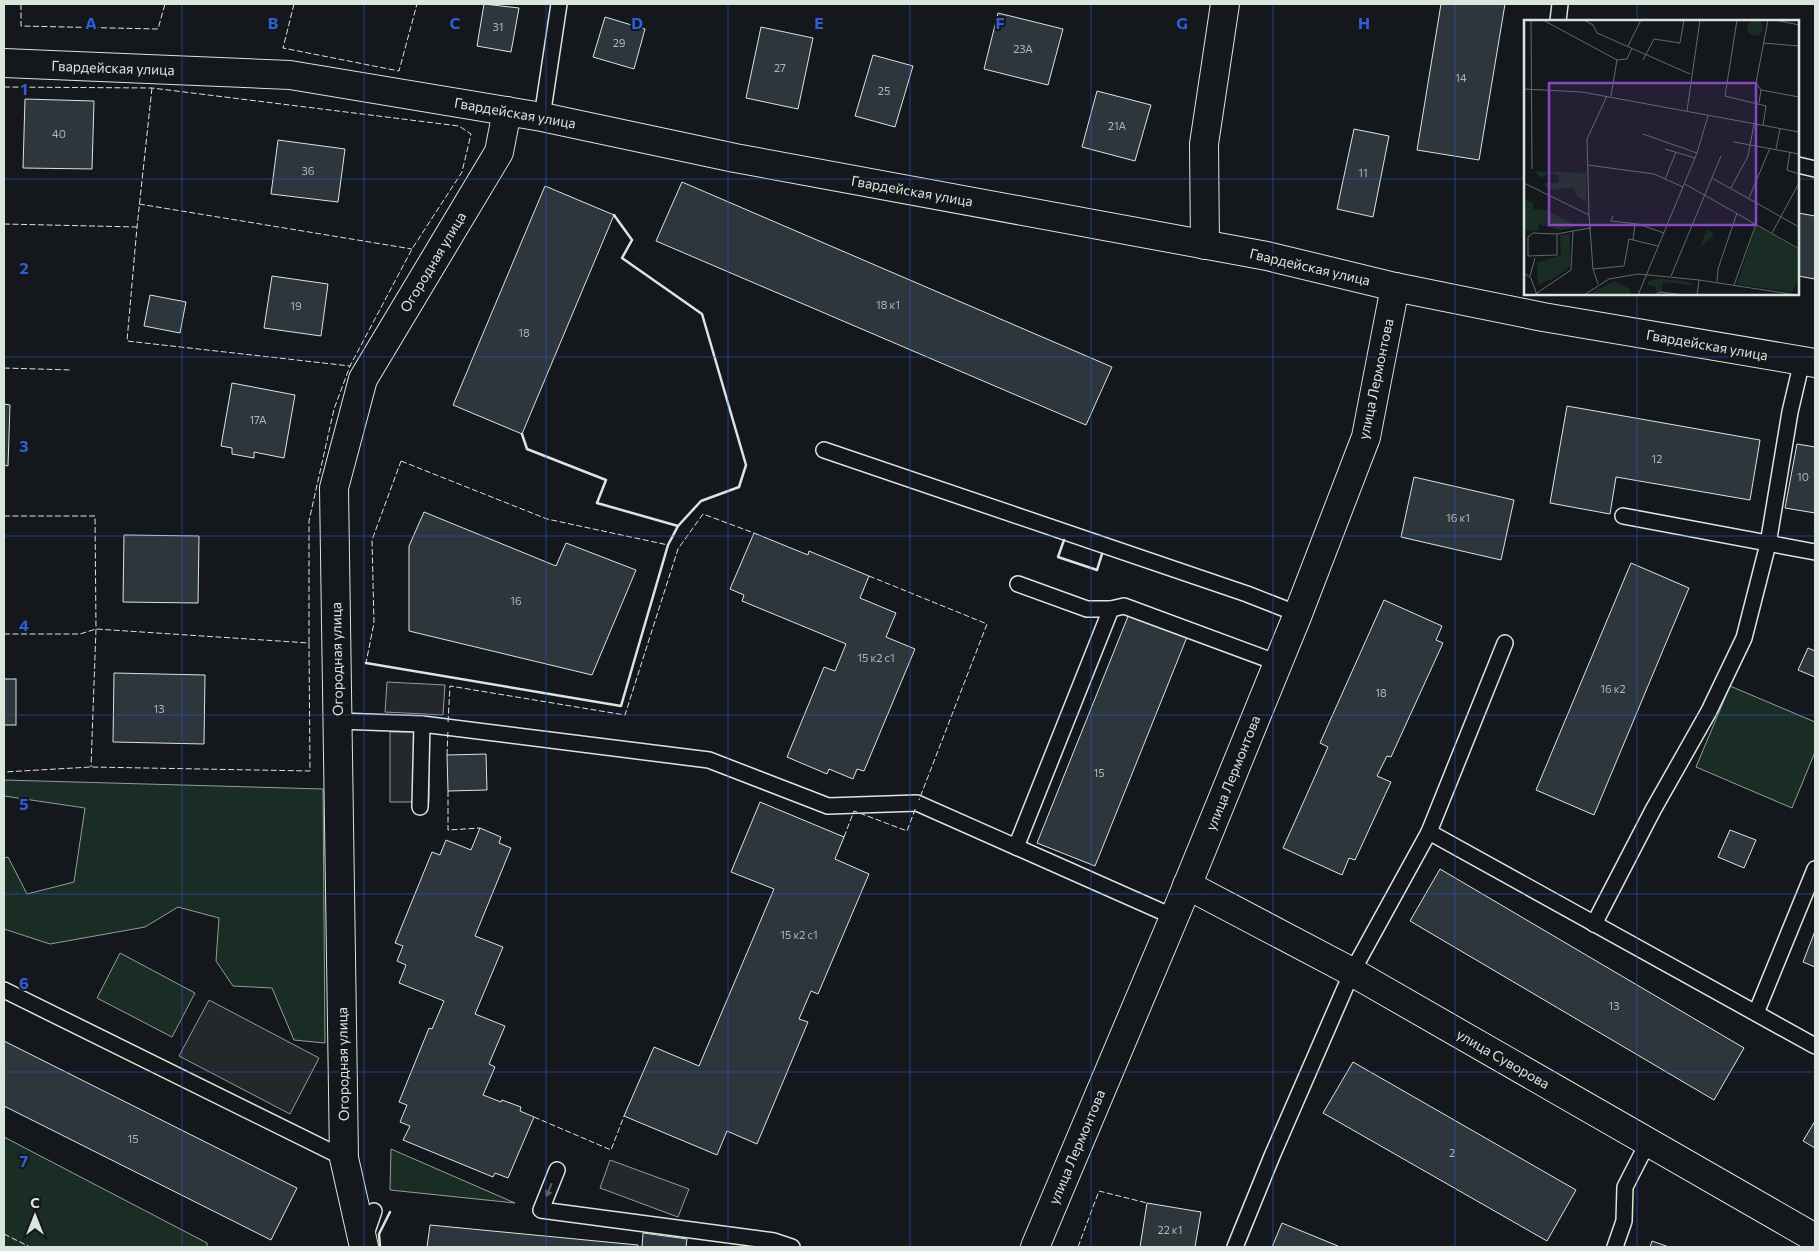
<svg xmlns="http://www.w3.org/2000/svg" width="1819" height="1251" viewBox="0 0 1819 1251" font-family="Commissioner,sans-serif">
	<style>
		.green { fill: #1a2d24; stroke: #939e99 }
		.parking { fill: #24282b; stroke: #939e99 }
		.building { fill: #2c363c; stroke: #d8e6dc }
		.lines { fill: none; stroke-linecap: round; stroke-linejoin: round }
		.service-casing { stroke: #d8e6dc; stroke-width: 18 }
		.minor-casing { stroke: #d8e6dc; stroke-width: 30 }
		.service { stroke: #14181c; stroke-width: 15 }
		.minor { stroke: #14181c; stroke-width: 28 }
		.fence { stroke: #d8e6dc; stroke-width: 1; stroke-dasharray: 6 2.5; stroke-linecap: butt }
		.wall { stroke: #d8e6dc; stroke-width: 2.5 }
		.oneway { fill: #59605f }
		.grid { fill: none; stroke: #305dd8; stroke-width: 1; stroke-opacity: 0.55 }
		.labels { text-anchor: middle; stroke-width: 4; stroke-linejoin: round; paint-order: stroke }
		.number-label { font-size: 11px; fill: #adbab4 }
		.street-label { font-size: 14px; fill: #d8e6dc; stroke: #14181c }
		.inset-road { fill: none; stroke: #626a69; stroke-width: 1 }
		.view { fill: #8948c3; fill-opacity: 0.15; stroke: #8948c3; stroke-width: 2.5 }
		.inset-edge { fill: none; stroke: #d8e6dc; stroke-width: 2.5 }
		.grid-label { font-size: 16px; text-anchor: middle; font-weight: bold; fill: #305dd8; stroke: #14181c; stroke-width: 4; stroke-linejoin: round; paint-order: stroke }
	</style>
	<rect width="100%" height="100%" fill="#14181c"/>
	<!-- green -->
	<g class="green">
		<path d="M 1730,686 L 1815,722 L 1815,752 L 1792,808 L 1696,767 Z"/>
		<path d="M 4,780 L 323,789 L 325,1043 L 294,1040 L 272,988 L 233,986 L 216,961 L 219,918 L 178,907 L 145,927 L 50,944 L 4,929 L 4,858 L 8,857 L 27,894 L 74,882 L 85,808 L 4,796 Z"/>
		<path d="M 120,953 L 195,993 L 172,1037 L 97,998 Z"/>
		<path d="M 4,1137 L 207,1243 L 207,1247 L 4,1247 Z"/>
		<path d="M 391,1149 L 515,1203 L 390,1190 Z"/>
	</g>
	<!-- parking -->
	<g class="parking">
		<path d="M 387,682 L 445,685 L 443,715 L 385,712 Z"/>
		<rect x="390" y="732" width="39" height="70"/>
		<path d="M 209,1000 L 319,1058 L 290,1114 L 179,1056 Z"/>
		<path d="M 610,1160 L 689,1189 L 678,1217 L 600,1188 Z"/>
	</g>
	<!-- building -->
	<g class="building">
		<path d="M 484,4 L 519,8 L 511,52 L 477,46 Z"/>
		<path d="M 1441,4 L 1505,4 L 1479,160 L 1417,150 Z"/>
		<path d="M 998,13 L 1063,29 L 1048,85 L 984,69 Z"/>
		<path d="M 605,17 L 645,29 L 634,69 L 593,57 Z"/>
		<path d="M 761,27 L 813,38 L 798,109 L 746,98 Z"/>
		<path d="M 873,55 L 913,66 L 895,127 L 855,116 Z"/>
		<path d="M 1097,91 L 1151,105 L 1135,161 L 1082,147 Z"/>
		<path d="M 25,99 L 94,101 L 92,169 L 23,168 Z"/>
		<path d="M 1354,129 L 1389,136 L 1373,217 L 1337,209 Z"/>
		<path d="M 278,140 L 345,149 L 338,202 L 271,194 Z"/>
		<path d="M 682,182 L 1112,367 L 1086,425 L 656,241 Z"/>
		<path d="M 545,186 L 614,215 L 522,434 L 453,405 Z"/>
		<path d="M 1798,213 L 1815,216 L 1815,279 L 1798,276 Z"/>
		<path d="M 272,276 L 328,284 L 321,336 L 264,328 Z"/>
		<path d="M 150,295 L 186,302 L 180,333 L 144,326 Z"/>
		<path d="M 232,383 L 295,395 L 284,458 L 254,452 L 254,458 L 232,454 L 232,448 L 221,446 Z"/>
		<path d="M 4,404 L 10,405 L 8,466 L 4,465 Z"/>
		<path d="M 1567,406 L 1760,440 L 1750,500 L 1616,477 L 1610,514 L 1550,503 Z"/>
		<path d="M 1797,444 L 1815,447 L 1815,513 L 1785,508 Z"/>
		<path d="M 1414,477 L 1514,500 L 1501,560 L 1401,537 Z"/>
		<path d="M 424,512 L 556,566 L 566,543 L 636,570 L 592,675 L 409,631 L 409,546 Z"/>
		<path d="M 754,533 L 808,555 L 809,551 L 869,576 L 860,598 L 896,613 L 886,637 L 915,649 L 864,771 L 857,769 L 853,779 L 829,769 L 827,774 L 787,757 L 824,667 L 835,671 L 846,644 L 742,601 L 744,595 L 730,589 Z"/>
		<path d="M 124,535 L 199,536 L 198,603 L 123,602 Z"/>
		<path d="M 1631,563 L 1689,588 L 1594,815 L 1536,790 Z"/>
		<path d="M 1384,600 L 1442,626 L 1436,640 L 1443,643 L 1391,757 L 1387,756 L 1377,776 L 1391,782 L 1355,860 L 1349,858 L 1342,875 L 1283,848 L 1328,747 L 1320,743 Z"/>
		<path d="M 1129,614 L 1187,637 L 1095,866 L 1037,843 Z"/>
		<path d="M 1808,648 L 1815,651 L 1815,677 L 1798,670 Z"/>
		<path d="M 114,673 L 205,675 L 204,744 L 113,742 Z"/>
		<rect x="4" y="679" width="12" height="46"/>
		<path d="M 486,754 L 487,790 L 448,791 L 447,755 Z"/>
		<path d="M 760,802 L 844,837 L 835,859 L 869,874 L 818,994 L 811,991 L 799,1019 L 808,1022 L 757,1144 L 727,1131 L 717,1155 L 624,1116 L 654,1047 L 699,1066 L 774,889 L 731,872 Z"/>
		<path d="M 480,828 L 501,837 L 499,843 L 511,848 L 475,936 L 503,947 L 475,1014 L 505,1026 L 489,1064 L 495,1067 L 483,1095 L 501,1102 L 502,1100 L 521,1107 L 520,1111 L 534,1117 L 508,1178 L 495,1173 L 493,1177 L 403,1140 L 410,1126 L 400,1122 L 407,1105 L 399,1102 L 429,1028 L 432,1029 L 444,1001 L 399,983 L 406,965 L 397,961 L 403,946 L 395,943 L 432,852 L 440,855 L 446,840 L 471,850 Z"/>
		<path d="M 1730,830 L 1756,840 L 1744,868 L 1718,857 Z"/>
		<path d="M 1440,869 L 1744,1048 L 1714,1100 L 1410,921 Z"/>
		<path d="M 1815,931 L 1815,967 L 1803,962 Z"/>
		<path d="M 4,1041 L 297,1188 L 271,1240 L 4,1106 Z"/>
		<path d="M 1353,1062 L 1576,1190 L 1547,1241 L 1323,1113 Z"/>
		<path d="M 1815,1121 L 1815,1148 L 1803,1141 Z"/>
		<path d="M 1147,1203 L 1201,1212 L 1195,1247 L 1140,1247 Z"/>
		<path d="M 1282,1223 L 1338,1246 L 1337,1247 L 1272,1247 Z"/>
		<path d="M 430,1225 L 638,1245 L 638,1247 L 427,1247 Z"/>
		<path d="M 643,1233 L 687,1239 L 686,1247 L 642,1247 Z"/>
		<path d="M 1652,1241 L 1669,1247 L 1650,1247 Z"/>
	</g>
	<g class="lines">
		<!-- service casing -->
		<g class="service-casing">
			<g id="service">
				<path d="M 1558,21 L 1560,4"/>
				<path d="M 542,117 L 559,4"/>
				<path d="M 1798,165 L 1815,169"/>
				<path d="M 824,450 L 1247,594 L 1298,614"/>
				<path d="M 1623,516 L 1815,552"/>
				<path d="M 1018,584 L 1087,609 L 1111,609 L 1124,606 L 1278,663"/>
				<path d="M 338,721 L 422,724 L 709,760 L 828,806 L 917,803 L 1174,917"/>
				<path d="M 420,807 L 422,724"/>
				<path d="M 1429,832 L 1815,1046"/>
				<path d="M 1016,847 L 1111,609"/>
				<path d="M 1594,924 L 1653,810 L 1709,711 L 1744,638 L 1768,544 L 1790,412 L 1802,361"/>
				<path d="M 4,990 L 344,1158"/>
				<path d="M 1756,1013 L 1815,869"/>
				<path d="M 557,1170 L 541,1210 L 774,1241 L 792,1247"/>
				<path d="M 365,1237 L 374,1211"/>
				<path d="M 1235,1247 L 1272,1156 L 1352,972 L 1429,832 L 1505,643"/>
				<path d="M 1615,1247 L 1624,1221 L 1625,1187 L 1648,1142"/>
			</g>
		</g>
		<!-- minor casing -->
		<g class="minor-casing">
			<g id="minor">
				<path d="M 4,63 L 290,75 L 542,117 L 735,158 L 1267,256 L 1395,287 L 1543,317 L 1815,363"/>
				<path d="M 1205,245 L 1204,144 L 1225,4"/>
				<path d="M 1187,885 L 1352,972 L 1815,1238"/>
				<path d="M 364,1247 L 344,1158 L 334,488 L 363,379 L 499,152 L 507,111"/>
				<path d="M 1035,1247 L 1178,908 L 1298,614 L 1366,437 L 1395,287"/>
			</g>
		</g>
		<!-- service -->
		<use href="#service" class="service"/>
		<!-- minor -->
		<use href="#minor" class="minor"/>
		<!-- fence -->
		<g class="fence">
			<path d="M 21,4 L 21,26 L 158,29 L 165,4"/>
			<path d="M 294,4 L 283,48 L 399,71 L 417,4"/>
			<path d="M 4,87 L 152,88 L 459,126 L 471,134 L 462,172 L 412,249 L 350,366 L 334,409 L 309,521 L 309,643"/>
			<path d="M 152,88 L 137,227 L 127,341 L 350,366"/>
			<path d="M 139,204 L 412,249"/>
			<path d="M 4,224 L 137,227"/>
			<path d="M 4,368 L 72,370"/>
			<path d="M 401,461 L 547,519 L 668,545 L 621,706 L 366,663 L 374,623 L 372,540 Z"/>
			<path d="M 4,516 L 95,516 L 96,629 L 91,767"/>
			<path d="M 869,576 L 987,624 L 919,800"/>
			<path d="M 4,634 L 80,634 L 96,629 L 309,643 L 310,771 L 91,767 L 4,772"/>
			<path d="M 448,722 L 450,686 L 625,715 L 678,549 L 703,514 L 754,533"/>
			<path d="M 447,755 L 448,730"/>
			<path d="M 448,791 L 448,830 L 480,828"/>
			<path d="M 844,837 L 854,811 L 907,831 L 916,807"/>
			<path d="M 534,1117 L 611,1150 L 624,1116"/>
			<path d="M 4,1234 L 30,1247"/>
			<path d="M 1078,1247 L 1099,1191 L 1147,1203"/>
		</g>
		<!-- wall -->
		<g class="wall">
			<path d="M 522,434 L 527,449 L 606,480 L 597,503 L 678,526"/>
			<path d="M 1064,540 L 1058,557 L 1097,570 L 1102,554"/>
			<path d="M 366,663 L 621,706 L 668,545 L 678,526 L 701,501 L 739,487 L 746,465 L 702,314 L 622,258 L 632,240 L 614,215"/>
			<path d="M 380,1247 L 379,1234 L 390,1212"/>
		</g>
	</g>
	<!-- one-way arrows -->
	<defs><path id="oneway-solid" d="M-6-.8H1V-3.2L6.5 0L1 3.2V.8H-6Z" transform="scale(1.25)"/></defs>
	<use class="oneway" href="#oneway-solid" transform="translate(549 1190) rotate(112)"/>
	<!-- grid -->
	<path class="grid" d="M 182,4 L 182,1247M 364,4 L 364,1247M 546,4 L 546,1247M 728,4 L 728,1247M 910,4 L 910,1247M 1091,4 L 1091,1247M 1273,4 L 1273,1247M 1455,4 L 1455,1247M 1637,4 L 1637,21M 4,179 L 1525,179M 1798,179 L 1815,179M 1637,294 L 1637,1247M 4,357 L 1815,357M 4,536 L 1815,536M 4,715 L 1815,715M 4,894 L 1815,894M 4,1072 L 1815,1072"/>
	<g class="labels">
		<!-- number labels -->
		<g class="number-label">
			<text x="498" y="31">31</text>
			<text x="619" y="47">29</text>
			<text x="1023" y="53">23А</text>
			<text x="780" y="72">27</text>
			<text x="1461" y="82">14</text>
			<text x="884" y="95">25</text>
			<text x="1117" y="130">21А</text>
			<text x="59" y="138">40</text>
			<text x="308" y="175">36</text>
			<text x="1363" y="177">11</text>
			<text x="888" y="309">18 к1</text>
			<text x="296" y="310">19</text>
			<text x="524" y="337">18</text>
			<text x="258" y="424">17А</text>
			<text x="1657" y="463">12</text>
			<text x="1803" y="481">10</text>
			<text x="1458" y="522">16 к1</text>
			<text x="516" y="605">16</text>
			<text x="876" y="662">15 к2 с1</text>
			<text x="1613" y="693">16 к2</text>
			<text x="1381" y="697">18</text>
			<text x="159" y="713">13</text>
			<text x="1099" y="777">15</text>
			<text x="799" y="939">15 к2 с1</text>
			<text x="1614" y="1010">13</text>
			<text x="133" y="1143">15</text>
			<text x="1452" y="1157">2</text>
			<text x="1170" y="1234">22 к1</text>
		</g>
		<!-- street labels -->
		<g class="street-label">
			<text transform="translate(113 68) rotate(2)" y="5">Гвардейская улица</text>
			<text transform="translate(515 113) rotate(10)" y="5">Гвардейская улица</text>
			<text transform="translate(912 191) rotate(10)" y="5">Гвардейская улица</text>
			<text transform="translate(433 262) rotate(-59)" y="5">Огородная улица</text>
			<text transform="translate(1310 267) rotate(13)" y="5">Гвардейская улица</text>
			<text transform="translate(1707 345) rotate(10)" y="5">Гвардейская улица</text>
			<text transform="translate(1376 379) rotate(-78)" y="5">улица Лермонтова</text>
			<text transform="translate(337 659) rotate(-91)" y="5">Огородная улица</text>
			<text transform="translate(1233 773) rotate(-68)" y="5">улица Лермонтова</text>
			<text transform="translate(1503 1059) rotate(30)" y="5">улица Суворова</text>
			<text transform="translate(343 1064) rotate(-91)" y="5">Огородная улица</text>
			<text transform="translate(1077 1147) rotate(-67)" y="5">улица Лермонтова</text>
		</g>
	</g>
	<!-- overview -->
	<g transform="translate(1524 20)">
		<rect width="275" height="275" fill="#14181c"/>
		<path d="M223 8a8 8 0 1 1 16 0a8 8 0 1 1-16 0ZM 10,151 L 62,153 L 62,182 L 52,175 L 50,167 L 31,170 L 22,168 L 20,163 L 34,163 L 35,155 L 25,153 L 17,158 ZM 0,179 L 9,183 L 9,189 L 22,190 L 49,204 L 49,208 L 35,210 L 15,204 L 14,210 L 1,211 L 0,217 ZM 232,205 L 275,231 L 275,257 L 268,272 L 213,264 ZM 182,210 L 188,211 L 189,216 L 177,227 ZM 46,214 L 46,246 L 34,256 L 14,265 L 13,243 L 37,235 L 36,215 ZM 134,259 L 152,260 L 169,263 L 168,265 L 139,262 L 138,271 L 155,275 L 134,275 L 131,267 L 124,265 L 124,261 ZM 90,261 L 106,269 L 106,275 L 63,275 Z" fill="#1a2d24"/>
		<path class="inset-road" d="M 7,0 L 8,149M 19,0 L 93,40 L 103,39 L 108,28M 60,0 L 69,5 L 73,13 L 166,54M 213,0 L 201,76 L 242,86 L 239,105M 251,0 L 275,5M 239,23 L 275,26M 104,26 L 117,0M 119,40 L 130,19 L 156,23 L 160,0M 0,69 L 58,72 L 275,112M 237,70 L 275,77M 87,76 L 93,40M 235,83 L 237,70 L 232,63 L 244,0M 163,91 L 176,0M 119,114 L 173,133M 210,122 L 275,134M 141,129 L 171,138M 252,129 L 256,109M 266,132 L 263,150 L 275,154M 64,145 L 130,154 L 159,167M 188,158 L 275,207M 141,159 L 152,132M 0,163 L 65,195M 161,164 L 275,229M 207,168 L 224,136 L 230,104M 225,178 L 246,128M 89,196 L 87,201 L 114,204 L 140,213M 9,213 L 33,214 L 33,235 L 4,236 L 4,217 ZM 248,213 L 275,163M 33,214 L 49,211M 109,220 L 111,204M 69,249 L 100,246 L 105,219 L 134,226M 0,253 L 7,258 L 13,275M 6,256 L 11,238M 147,256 L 197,136M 193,262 L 194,249 L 213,193M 74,264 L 69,249 L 65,195 L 63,119 L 83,76M 210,265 L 232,204M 10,275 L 47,250 L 49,211 L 67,208M 60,275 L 85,259 L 114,254 L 175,260 L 273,275M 114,275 L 173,133 L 184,96M 131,275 L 136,272 L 161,275M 173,275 L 175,260"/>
		<path class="view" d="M 25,63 L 232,63 L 232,205 L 25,205 Z"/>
		<rect width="275" height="275" class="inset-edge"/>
	</g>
	<g class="grid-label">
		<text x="91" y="29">A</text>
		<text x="273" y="29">B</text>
		<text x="455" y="29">C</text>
		<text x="637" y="29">D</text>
		<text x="819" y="29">E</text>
		<text x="1000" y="29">F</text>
		<text x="1182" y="29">G</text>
		<text x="1364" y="29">H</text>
		<text x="24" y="95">1</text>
		<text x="24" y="274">2</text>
		<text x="24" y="452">3</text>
		<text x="24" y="631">4</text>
		<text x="24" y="810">5</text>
		<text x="24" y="989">6</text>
		<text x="24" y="1167">7</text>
	</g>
	<!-- border -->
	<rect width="1819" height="1251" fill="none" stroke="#d8e6dc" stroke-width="10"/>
	<!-- north arrow -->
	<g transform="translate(35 1216)" stroke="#14181c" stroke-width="4" paint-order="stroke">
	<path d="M0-4L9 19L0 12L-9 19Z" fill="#d8e6dc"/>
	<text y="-8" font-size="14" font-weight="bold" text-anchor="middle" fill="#d8e6dc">С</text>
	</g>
</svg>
